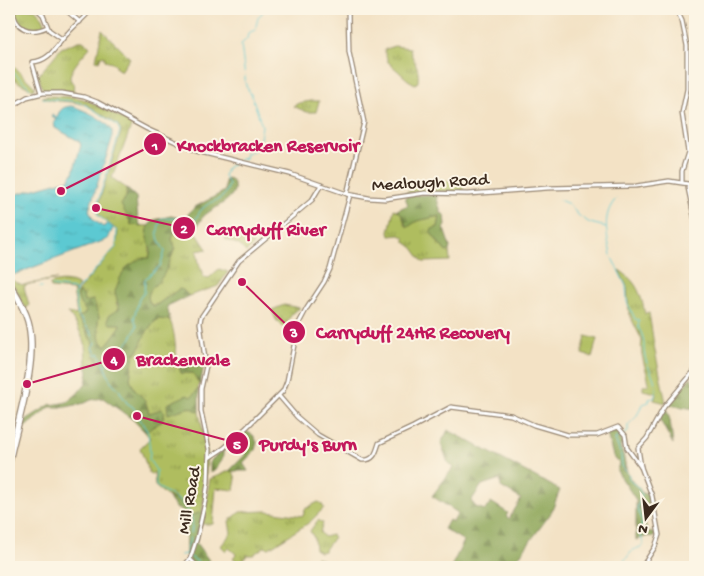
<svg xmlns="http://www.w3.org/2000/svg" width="704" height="576" viewBox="0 0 704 576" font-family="'Gochi Hand',sans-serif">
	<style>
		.grass { fill: url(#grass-tufts); stroke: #75743e }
		.forest { fill: url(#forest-firs); stroke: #63673a; fill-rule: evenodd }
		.wetland { fill: url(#wetland-marsh); stroke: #75743e }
		.park { fill: #afbd5f; stroke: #75743e }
		.water { fill: url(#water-ripples); stroke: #4c7a78 }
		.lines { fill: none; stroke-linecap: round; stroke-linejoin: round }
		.stream { stroke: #5cc9d2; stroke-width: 1 }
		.minor-casing { stroke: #978672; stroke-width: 5.5 }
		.highway-casing { stroke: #978672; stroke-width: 8 }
		.minor { stroke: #fff; stroke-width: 3 }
		.highway { stroke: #fff; stroke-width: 5.5 }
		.labels { text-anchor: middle; stroke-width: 4; stroke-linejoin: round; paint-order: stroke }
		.street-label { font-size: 18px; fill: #3b2a1e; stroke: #fcf5e5 }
		.leader { fill: none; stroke: #c2185b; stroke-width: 2 }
		.callout-dot { fill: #c2185b; stroke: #fcf5e5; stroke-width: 2 }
		.mark-label { font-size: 15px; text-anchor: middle; font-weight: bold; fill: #fff }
		.callout-label { font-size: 19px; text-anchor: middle; font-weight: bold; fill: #c2185b; stroke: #fcf5e5; stroke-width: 4; stroke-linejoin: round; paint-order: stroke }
	</style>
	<defs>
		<pattern id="grass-tufts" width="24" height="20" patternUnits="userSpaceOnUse" patternTransform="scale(1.25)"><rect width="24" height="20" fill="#afbd5f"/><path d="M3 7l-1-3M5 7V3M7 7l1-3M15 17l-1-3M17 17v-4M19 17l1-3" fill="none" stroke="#909a4e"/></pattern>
		<pattern id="forest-firs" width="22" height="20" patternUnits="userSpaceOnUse" patternTransform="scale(1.25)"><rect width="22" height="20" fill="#8ba456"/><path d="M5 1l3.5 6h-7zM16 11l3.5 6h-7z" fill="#738647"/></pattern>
		<pattern id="wetland-marsh" width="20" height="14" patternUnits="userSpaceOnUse" patternTransform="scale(1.25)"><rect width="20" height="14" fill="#afbd5f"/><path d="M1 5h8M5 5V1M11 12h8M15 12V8" fill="none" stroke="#909a4e"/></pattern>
		<pattern id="water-ripples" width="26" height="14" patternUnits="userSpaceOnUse" patternTransform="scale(1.25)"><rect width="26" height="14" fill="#5cc9d2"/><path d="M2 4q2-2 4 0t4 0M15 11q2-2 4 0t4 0" fill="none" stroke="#4da3aa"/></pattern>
	</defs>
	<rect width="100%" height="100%" fill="#fcf5e5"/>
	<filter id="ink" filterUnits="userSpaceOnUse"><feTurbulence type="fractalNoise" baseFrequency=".02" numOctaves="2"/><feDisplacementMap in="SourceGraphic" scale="10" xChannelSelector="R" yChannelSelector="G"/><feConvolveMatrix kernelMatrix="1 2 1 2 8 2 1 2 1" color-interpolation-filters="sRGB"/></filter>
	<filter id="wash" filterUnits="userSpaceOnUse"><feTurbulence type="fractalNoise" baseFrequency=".0096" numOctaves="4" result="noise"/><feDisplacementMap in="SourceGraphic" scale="20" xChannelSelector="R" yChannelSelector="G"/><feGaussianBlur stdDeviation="1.12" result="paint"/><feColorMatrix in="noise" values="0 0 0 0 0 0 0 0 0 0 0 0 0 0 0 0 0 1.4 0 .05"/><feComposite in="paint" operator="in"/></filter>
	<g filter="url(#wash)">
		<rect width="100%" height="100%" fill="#f3e2c5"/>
		<!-- grass -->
		<g class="grass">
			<path d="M 14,9 L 35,9 L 43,18 L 46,26 C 30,32 17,26 14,9 Z"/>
			<path d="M 102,30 L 130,58 L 121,71 L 116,68 L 116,65 L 105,60 L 105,57 L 101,56 L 99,61 L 96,60 Z"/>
			<path d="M 79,41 L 83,41 L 90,47 C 85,53 69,70 70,78 C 70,80 73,83 74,85 L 73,89 L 75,92 L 58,89 L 43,90 L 38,76 L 61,48 Z"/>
			<path d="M 394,46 L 410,48 C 412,63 420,63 418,82 L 415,84 L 408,80 L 388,62 L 384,50 Z"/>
			<path d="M 9,62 L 35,87 L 33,90 L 18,82 L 9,74 Z"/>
			<path d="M 47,96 L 75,97 L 87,100 L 132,124 L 112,178 L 126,188 L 126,199 L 131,225 L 148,226 C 147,238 152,247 149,258 L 116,303 L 119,309 L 110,315 L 120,324 L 120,327 L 106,346 L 100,341 L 98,322 L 99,317 L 93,300 L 80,304 L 86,311 L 84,315 L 78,317 L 93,343 L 92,348 L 99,362 L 86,366 L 85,343 L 77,326 L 68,313 L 77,315 L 73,290 L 51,288 L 50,284 C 60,280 70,280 79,286 L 74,292 L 76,293 L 116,247 L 118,231 L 98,215 L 97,208 L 121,132 L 118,125 L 84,103 L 82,104 C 68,100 55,103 42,97 Z"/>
			<path d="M 311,101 L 319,101 L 316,112 L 307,112 L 293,106 L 299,103 Z"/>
			<path d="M 435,180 L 464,182 L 463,192 L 418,192 L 403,194 L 427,182 Z"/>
			<path d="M 394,209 L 402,213 L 405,225 L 408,227 L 416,221 L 440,216 L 438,227 L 431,233 L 446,252 L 449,251 L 450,261 L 423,262 L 413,248 L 405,242 L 405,238 L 400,235 L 390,236 L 389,232 Z"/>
			<path d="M 230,230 L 254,245 L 246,252 L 239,245 L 225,239 Z"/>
			<path d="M 175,231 L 195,231 L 207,249 L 197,251 L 199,264 L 203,272 L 203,277 L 209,278 L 219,269 L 228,272 L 218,286 L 189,296 L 183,290 C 179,291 174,293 170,295 C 163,299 160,306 151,305 C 142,291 157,285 163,274 C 168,266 172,257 175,248 L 172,239 Z"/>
			<path d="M 619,270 C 637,281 641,294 645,314 L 649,313 L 655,351 L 666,403 L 654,400 L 657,393 L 643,390 L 643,386 L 649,384 C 647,368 639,356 642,340 L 632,320 L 629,312 L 627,287 Z"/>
			<path d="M 57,279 L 29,284 L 24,287 L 29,305 L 26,309 L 11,280 L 23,285 Z"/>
			<path d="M 158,319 L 170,320 C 177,337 174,356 181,373 L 193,373 C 200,386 202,386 191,397 L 190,407 L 199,412 L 207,451 L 205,491 L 202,512 L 189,516 L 178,500 L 168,497 L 155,486 L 154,472 L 150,475 L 140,448 L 150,438 L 145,432 L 162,421 L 149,413 L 145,400 L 135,390 L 130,379 L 134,353 L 138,351 C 143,339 147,327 158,319 Z"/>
			<path d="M 229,471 L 233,471 L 236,479 L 234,490 L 216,488 L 213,524 L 202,524 L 210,479 Z"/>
			<path d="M 318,502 L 321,503 L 324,508 L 310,522 L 269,548 L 264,547 L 253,555 L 247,555 L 241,564 L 233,558 L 236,554 L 229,548 L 226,551 L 221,546 L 231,533 L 229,521 L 240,512 L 267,511 L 303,516 L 305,509 Z"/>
			<path d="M 318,520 L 323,523 L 320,532 L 324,537 L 332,535 L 334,537 L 324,551 L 320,552 L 315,549 L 314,538 L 310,531 Z"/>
			<path d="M 317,557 C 327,564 338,561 348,567 L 338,567 L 334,566 L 312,567 Z"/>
		</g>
		<!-- forest -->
		<g class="forest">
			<path d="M 229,178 C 247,195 214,207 205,215 C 200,219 198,226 195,231 L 175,231 L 172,239 L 175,247 C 172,256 168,266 164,274 C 158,285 142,291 151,305 L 155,306 L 179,289 L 183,290 L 189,296 L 167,306 L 170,320 L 158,319 C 147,327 143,339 138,352 L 134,353 L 130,379 L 135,390 L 145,400 L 149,413 L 162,409 L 165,412 L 162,421 L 145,432 L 132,419 L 103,398 L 91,400 L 85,403 L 66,407 L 50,407 L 20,431 L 21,423 L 51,404 L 51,405 L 67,402 L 77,394 L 86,383 L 88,372 L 86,366 L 98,362 L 92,348 L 93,343 L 78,317 L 84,315 L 86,311 L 80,304 L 77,296 L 79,292 L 83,295 L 84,302 L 93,300 L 99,317 L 98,322 L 100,341 L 106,346 L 120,327 L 120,324 L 110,324 L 108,321 L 109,315 L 119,309 L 115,291 L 120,278 L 127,267 L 141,258 L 149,258 L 151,250 L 147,238 L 148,226 L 154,220 L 171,216 L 179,218 L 184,218 L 195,207 L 225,191 L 225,181 Z"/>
			<path d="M 126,188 L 136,197 L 138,221 L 141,226 L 132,225 L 121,205 L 127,195 Z"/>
			<path d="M 416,195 L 436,195 L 441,213 L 445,215 L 446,225 L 444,229 L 450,247 L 449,251 L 446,252 L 431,233 L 432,229 L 438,227 L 440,216 L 417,221 L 408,227 C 402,221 405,215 397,210 L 408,205 L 405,197 Z"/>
			<path d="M 199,362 L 200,365 L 204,365 L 200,385 L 193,373 L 181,373 L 178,364 L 185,366 Z"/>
			<path d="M 691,377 L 695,389 L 695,409 L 669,405 Z"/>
			<path d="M 199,389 L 199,412 L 190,407 L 168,414 L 167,404 L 187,395 L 191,397 Z"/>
			<path d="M 666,408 L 670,420 L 673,444 L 659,418 Z"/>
			<path d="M 448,430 L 560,490 L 551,513 L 511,567 L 451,567 L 464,541 L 444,529 L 449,520 L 453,522 L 458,513 L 432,496 L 453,468 L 448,463 L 441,443 ZM 500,479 L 501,487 L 521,499 L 509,519 L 506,516 L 508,513 L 491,502 L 485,510 L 476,507 L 471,501 L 482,485 Z"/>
			<path d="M 614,430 L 619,431 L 623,444 L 620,446 C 626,457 624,472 632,481 C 635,485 639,487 642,493 L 649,494 L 651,503 L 641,508 L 647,531 L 656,534 L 654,537 L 648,536 L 636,540 L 636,500 L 617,471 L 619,463 L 613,456 L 607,434 Z"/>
			<path d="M 245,431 L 253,435 L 257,442 L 255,450 L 243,463 L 248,471 L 229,471 L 245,455 L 245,447 L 229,452 L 226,449 L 223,451 C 224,460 218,468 210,473 L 210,461 Z"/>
			<path d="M 168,497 C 179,500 186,505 189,516 L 205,511 L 196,543 L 211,563 L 216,567 L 185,567 L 190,561 L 186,555 C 185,538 190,527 182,510 L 176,508 Z"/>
		</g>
		<!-- wetland -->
		<path class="wetland" d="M 284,305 L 300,308 C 292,313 288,318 286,327 L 283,327 L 276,320 L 272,310 Z"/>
		<!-- park -->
		<path class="park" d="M 586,336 L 597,339 L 592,357 L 582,354 Z"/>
		<!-- water -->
		<path class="water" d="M 71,106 C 83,109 106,120 112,130 L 112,139 L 89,210 L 93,219 L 103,227 L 108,224 L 113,228 L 108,239 L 13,275 L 9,268 L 9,199 L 17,194 L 66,180 L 69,179 L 73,173 L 81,145 L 79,141 L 55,128 L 54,122 L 56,119 L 51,117 L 52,115 L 57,117 C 60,109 63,107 71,106 Z"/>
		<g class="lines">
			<!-- stream -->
			<g class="stream">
				<path d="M 9,68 L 30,88"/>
				<path d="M 43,98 C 56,101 72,99 83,104 C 95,109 106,119 117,125 L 120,131 L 96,208 L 98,215 L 117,231 L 116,247 L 76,291 L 75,295 L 78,316 L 91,332 L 96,343 L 93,347 L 96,355 L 99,353 L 110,380 L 119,390 L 127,403 L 133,407 L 148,433 L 150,452 L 149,460 L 156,470 L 156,486 C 172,497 194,504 192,527 C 191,536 188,545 186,554 L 198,562 L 201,567"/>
				<path d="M 239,160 L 245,158 L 246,153 L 253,151 L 259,146 L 262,126 L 252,96 L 246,86 L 241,44 L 247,39 L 248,33 L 255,30 L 258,18 L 265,9"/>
				<path d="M 559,200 L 569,204 L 579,216 L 590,223 L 606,227"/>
				<path d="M 611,255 C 607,235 601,215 616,199"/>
				<path d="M 612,258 L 626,286 L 627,302 L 635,319 L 639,320 C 637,330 641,329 643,338 C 645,344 643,351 645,357 C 648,370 661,385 654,398 L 649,399 L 649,402 L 643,404 L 636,417 L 628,425 L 628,432 L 615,439 L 621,455 L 622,466 L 629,475 L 629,480 L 638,487 L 642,495 L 637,508 L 642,522 L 640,535 L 643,542 L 643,546 L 633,550 L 619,567"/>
				<path d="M 52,286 L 74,289 L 75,291"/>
				<path d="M 40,287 L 42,287"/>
				<path d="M 105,365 L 108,363 L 113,365 L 116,364 L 120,351 L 131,338 L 137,326 L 134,318 L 139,299 L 144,293 L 145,279 L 160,266 L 165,251 C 157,239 155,232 162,218 L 185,219 L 194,222 C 197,218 199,211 203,208 C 216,197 224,203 229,184 L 224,176 L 227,168 L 236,162"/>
				<path d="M 180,555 L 186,554"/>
			</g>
		</g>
	</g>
	<g filter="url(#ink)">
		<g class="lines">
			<!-- minor casing -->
			<g class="minor-casing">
				<g id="minor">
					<path d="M 13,9 C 14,29 30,35 47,27"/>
					<path d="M 37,9 L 43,15 L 49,30 L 62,39"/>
					<path d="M 676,9 L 682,21 L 687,46 L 687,89 L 682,113 L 688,152 L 682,171 L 682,182"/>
					<path d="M 67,11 L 80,22"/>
					<path d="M 41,93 L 32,62 C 51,61 56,45 68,33 C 74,26 82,20 88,13"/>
					<path d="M 9,108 L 27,97 L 43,93 L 62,93 L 84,97 L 97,102 L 147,129 L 196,151 L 290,174 L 347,194 L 369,198 L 385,199 L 425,193 L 468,194 L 548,188 L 636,186 L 669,181 L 695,185"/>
					<path d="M 689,184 L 688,188 L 695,221"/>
					<path d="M 347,194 L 364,122 L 349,52 L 348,9"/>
					<path d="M 279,396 L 297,417 L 318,435 L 362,460 C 374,461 376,453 379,443 L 413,427 L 451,407 L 511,415 L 534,425 L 568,435 L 597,435 L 618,427 L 625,435 L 627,448 L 641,467"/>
					<path d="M 209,458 L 224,448 L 247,427 L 283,391 L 287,381 L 298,325 L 307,308 L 324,282 L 330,269 L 350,195"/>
					<path d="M 190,559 L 198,567"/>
					<path d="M 183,567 L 190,559 L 197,538 L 205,502 L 208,482 L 209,449 L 201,411 L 201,389 L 206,366 L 200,323 L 201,317 L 239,261 L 312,200 L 321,185"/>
					<path d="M 642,567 L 655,547 L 659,535 L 652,496 L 641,467 L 638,448 L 647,438 L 664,407 L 695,370"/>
				</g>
			</g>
			<!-- highway casing -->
			<g class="highway-casing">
				<path id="highway" d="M 9,283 C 16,295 24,307 28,321 C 39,361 17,421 9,462"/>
			</g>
			<!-- minor -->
			<use href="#minor" class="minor"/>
			<!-- highway -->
			<use href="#highway" class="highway"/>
		</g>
	</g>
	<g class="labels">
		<!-- street labels -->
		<g class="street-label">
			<text transform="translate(430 181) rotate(-3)" y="6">Mealough Road</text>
			<text transform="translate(188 500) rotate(-80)" y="6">Mill Road</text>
		</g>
	</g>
	<!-- callouts -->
	<path class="leader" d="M61 191L155 144M96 208L184 228M242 282L294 332M27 384L114 359M137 416L237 443"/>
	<g class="callout-dot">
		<circle cx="61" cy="191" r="5"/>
		<circle cx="96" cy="208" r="5"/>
		<circle cx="242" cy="282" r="5"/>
		<circle cx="27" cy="384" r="5"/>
		<circle cx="137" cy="416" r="5"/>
		<circle cx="155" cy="144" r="12"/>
		<circle cx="184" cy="228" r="12"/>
		<circle cx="294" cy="332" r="12"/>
		<circle cx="114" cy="359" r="12"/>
		<circle cx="237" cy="443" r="12"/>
	</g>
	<g class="mark-label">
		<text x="155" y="150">1</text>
		<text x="184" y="233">2</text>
		<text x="294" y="337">3</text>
		<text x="114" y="364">4</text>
		<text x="237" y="449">5</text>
	</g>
	<g class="callout-label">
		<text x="268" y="151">Knockbracken Reservoir</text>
		<text x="266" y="235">Carryduff River</text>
		<text x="413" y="338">Carryduff 24HR Recovery</text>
		<text x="183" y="365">Brackenvale</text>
		<text x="308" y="450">Purdy's Burn</text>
	</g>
	<!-- margin -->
	<rect width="704" height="576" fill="none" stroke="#fcf5e5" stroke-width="30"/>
	<!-- north arrow -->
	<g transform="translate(646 518) rotate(195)" stroke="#fcf5e5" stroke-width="4" paint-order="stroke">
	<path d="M0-4L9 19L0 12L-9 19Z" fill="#3b2a1e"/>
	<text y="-8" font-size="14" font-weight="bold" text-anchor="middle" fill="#3b2a1e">N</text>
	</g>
</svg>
